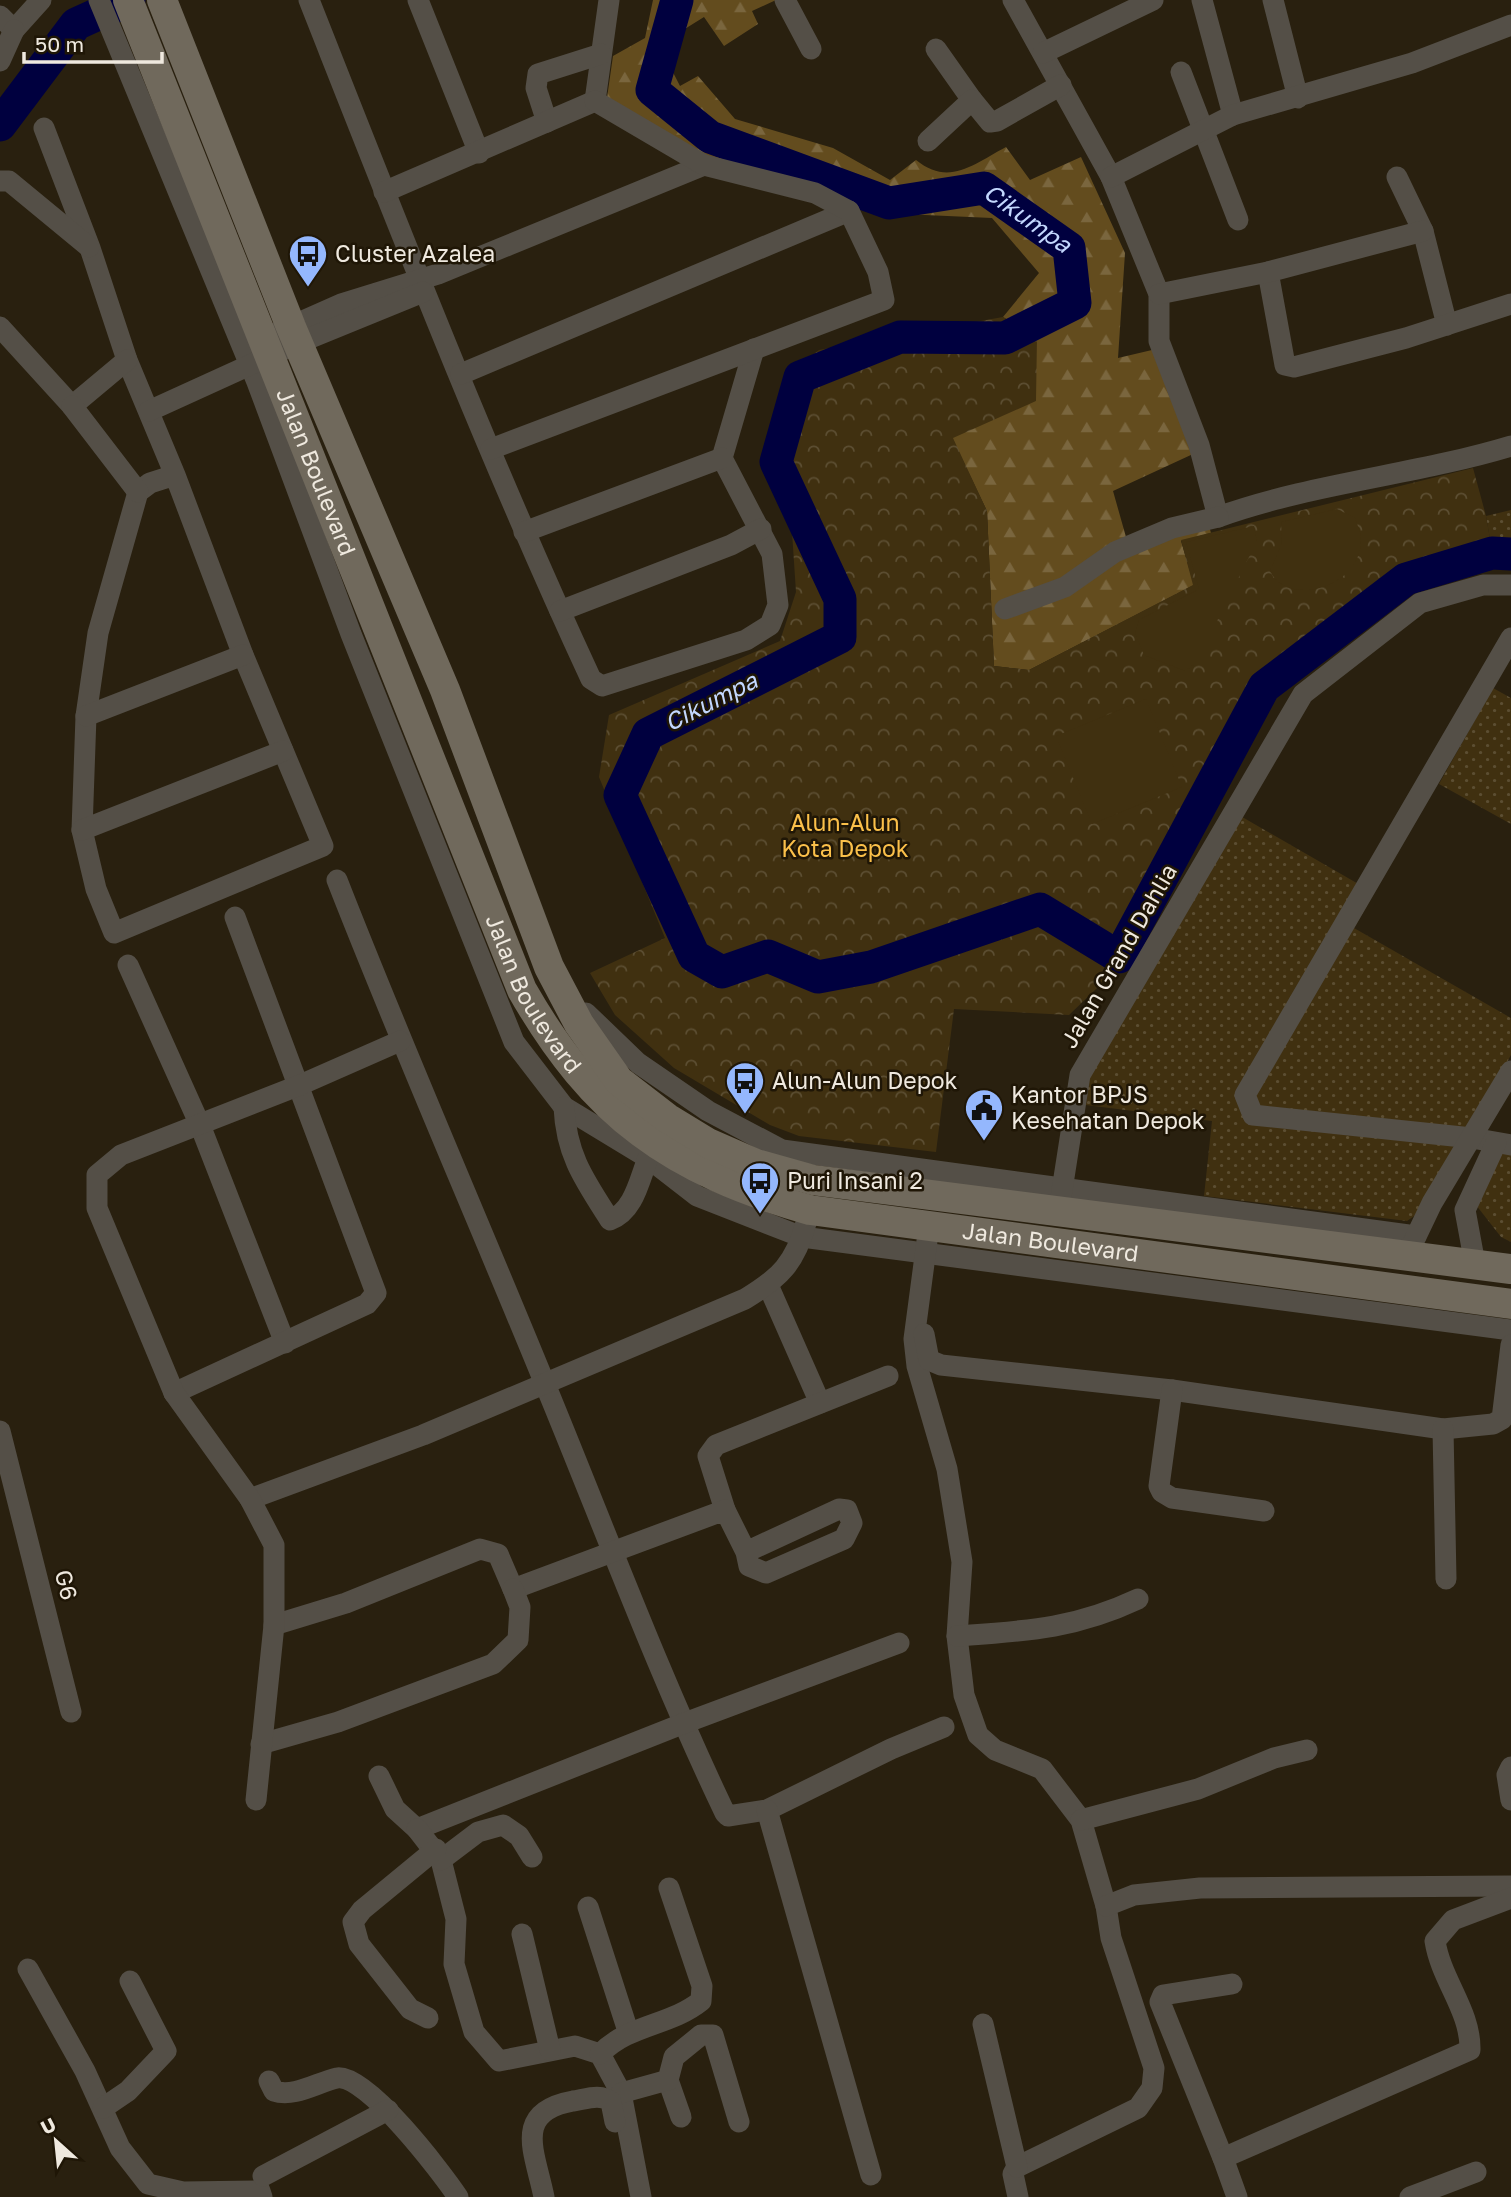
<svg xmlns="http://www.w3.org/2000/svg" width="1511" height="2197" viewBox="0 0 1511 2197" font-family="'Golos Text',sans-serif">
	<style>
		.grass { fill: url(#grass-dots) }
		.forest { fill: url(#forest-firs) }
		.park { fill: url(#park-crowns) }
		.pitch { fill: #403010 }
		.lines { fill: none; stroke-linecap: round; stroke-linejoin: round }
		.river { stroke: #00003f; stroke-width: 33 }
		.minor { stroke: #544f47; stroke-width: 21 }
		.secondary { stroke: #70695c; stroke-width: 30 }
		.labels { text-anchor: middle; stroke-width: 5; stroke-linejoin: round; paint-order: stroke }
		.poi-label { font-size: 23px; fill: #efe9df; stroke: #1f1606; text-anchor: start }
		.street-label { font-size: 23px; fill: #efe9df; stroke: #1f1606 }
		.park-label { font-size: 23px; fill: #fbc04a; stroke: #1f1606 }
		.water-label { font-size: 24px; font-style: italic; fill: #c3d7fe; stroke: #1f1606 }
	</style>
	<defs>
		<pattern id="grass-dots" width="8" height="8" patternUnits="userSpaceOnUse" patternTransform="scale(1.75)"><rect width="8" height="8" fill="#403010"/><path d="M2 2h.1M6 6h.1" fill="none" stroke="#5c4e32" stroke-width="1.8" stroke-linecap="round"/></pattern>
		<pattern id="forest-firs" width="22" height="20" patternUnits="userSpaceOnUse" patternTransform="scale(1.75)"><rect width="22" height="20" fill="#634c1e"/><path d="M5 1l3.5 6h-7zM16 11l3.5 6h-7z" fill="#7a663e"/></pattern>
		<pattern id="park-crowns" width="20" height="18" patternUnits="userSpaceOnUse" patternTransform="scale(1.75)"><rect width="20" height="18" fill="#403010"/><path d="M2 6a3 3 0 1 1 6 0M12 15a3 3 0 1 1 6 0" fill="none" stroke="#5c4e32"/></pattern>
	</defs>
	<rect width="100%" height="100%" fill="#29200f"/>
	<!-- grass -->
	<g class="grass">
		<path d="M 1511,510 L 1511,563 L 1493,556 L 1486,516 Z"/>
		<path d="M 1493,688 L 1511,698 L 1511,824 L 1439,784 Z"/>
		<path d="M 1237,814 L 1374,893 L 1354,928 L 1511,1018 L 1511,1055 L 1423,1210 L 1407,1221 L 1204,1196 L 1212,1121 L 1086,1105 L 1088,1079 Z"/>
		<path d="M 1501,1151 L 1511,1153 L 1511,1242 L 1501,1237 L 1476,1205 Z"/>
	</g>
	<!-- forest -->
	<path class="forest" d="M 653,0 L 776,0 L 752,11 L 758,24 L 724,46 L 704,17 L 659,45 L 680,86 L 698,76 L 735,119 L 833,148 L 890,180 L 916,160 C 949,187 974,164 1006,147 L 1030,180 L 1081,157 L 1125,253 L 1118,358 L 1152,350 L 1193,454 L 1113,491 L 1126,537 L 1206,515 L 1211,533 L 1181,541 L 1194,585 L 1029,670 L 994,666 L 987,511 L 952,438 L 1037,337 L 1003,317 L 1039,273 L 992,218 L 903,214 L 808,184 L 707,159 L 607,98 L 613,56 L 645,38 Z"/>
	<!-- park -->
	<path class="park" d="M 1003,317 L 1037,337 L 1036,401 L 953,438 L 987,511 L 994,666 L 1029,670 L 1193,585 L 1181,540 L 1473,468 L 1486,516 L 1493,556 L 1407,582 L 1266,690 L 1202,794 L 1197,824 L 1123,963 L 1069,1015 L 954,1009 L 936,1152 L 799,1136 L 770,1125 L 674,1068 L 615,1015 L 590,973 L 665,938 L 599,777 L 609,715 L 780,641 L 796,592 L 787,456 L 786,377 L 819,350 Z"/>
	<!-- pitch -->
	<g class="pitch">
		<path d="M 1337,509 L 1355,518 C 1357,524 1361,533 1361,539 C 1362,588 1287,608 1270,571 L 1282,543 L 1281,522 Z"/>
		<path d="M 1254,526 L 1257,541 L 1196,663 L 1185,671 L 1144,655 L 1135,633 L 1139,620 L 1199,589 L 1186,542 Z"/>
		<path d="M 1146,699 L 1182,787 L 1092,824 L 1056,736 Z"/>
	</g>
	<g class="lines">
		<!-- river -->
		<g class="river">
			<path id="s1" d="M 677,0 L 652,90 L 710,137 L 889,203 L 984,188 L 1069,248 L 1075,303 L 1005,338 L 900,337 L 800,377 L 776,462 L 840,599 L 840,637 L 648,734 L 620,795 L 694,956 L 722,972 L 768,956 L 818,977 L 871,967 L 1040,909 L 1119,957 L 1264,687 L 1406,579 L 1492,553 L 1511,554"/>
			<path d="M 0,125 L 76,24 L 129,0"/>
		</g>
		<!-- minor -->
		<g class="minor">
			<path d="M 99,0 L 257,382 L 351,634 L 514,1042 L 564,1107 L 648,1158 L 697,1196 L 802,1237 L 1511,1330"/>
			<path d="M 309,0 C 399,228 488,457 591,679 L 602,686 L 746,640 L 770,625 L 778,605 L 772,554 L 722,458 L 754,349"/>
			<path d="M 418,0 L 479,153"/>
			<path d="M 785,0 L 811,49"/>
			<path d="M 1013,0 L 1111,177 L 1159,294 L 1159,341 L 1199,445 L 1218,517 C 1313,483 1415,475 1511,446"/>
			<path d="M 1202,0 L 1233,115"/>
			<path d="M 1273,0 L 1298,98"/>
			<path d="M 0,16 L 14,30 L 41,0"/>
			<path d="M 936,49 L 972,100"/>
			<path d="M 1043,53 L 1153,0"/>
			<path d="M 0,61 L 14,30"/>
			<path d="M 1181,72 L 1238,220"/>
			<path d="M 595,101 L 609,0"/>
			<path d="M 547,122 L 536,88 L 538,74 L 601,54"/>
			<path d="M 44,128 L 90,248 L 127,360 L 175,475 L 243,655 L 323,846 L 114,933 L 96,889 L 82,830 L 86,716 L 98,633 L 138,492 L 150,483 L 175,475"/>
			<path d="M 928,141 L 972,100 L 990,122 L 997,121 L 1061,85"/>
			<path d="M 1111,177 L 1233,115 L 1412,63 L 1511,25"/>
			<path d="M 1397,177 L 1423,231 L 1447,325"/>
			<path d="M 0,181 L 9,181 L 89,247"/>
			<path d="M 384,192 L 595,101"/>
			<path d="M 1268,272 L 1285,365 L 1294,367 L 1406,338 L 1511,304"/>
			<path d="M 1159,294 L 1268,272 L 1423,231"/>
			<path d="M 0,327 L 72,406 L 127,360"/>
			<path d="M 280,331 L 341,304 L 438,274 L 704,165"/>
			<path d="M 461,374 L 849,211"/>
			<path d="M 72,406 L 138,492"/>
			<path d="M 149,411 L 298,343 L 423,292"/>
			<path d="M 491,449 L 884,300 L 878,272 L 849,211 L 815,193 L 704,165 L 595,101"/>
			<path d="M 524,532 L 722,458"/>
			<path d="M 1005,609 L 1065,587 L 1115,552 L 1172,528 L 1218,517"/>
			<path d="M 560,611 L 731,545 L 761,529"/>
			<path d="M 1511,638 L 1245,1095 L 1253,1115 L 1472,1138 L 1511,1145"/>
			<path d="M 86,716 L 243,655"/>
			<path d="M 82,830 L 283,751"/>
			<path d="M 337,880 C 403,1049 476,1215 545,1384 C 604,1527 658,1673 725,1813 L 728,1816 L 767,1810 L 891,1749 L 944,1727"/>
			<path d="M 128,965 L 200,1125 L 285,1343"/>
			<path d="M 586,1013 L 638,1063 L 708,1111 L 782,1150 L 1416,1236"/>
			<path d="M 564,1107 C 566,1155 585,1181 610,1220 C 634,1211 639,1181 648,1158"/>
			<path d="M 1060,1203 L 1080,1075 L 1303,694 L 1420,603 L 1483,585 L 1511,585"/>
			<path d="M 927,1241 L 914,1339 L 917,1366 L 947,1469 L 962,1562 L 957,1636 L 964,1695 L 978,1735 L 995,1750 L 1042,1769 L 1081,1820 L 1106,1906 L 1111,1938 L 1154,2068 L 1152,2088 L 1138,2108 L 1017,2167 L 1013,2174 L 1018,2197"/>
			<path d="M 1411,1247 L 1432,1203 L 1511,1071"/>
			<path d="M 1475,1264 L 1465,1210 L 1496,1143"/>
			<path d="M 768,1285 L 820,1403"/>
			<path d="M 924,1334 L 929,1360 L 941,1365 L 1172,1390 L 1443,1429 L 1493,1424 L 1502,1419 L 1511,1345"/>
			<path d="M 1172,1390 L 1159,1486 L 1162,1492 L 1172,1498 L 1264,1511"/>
			<path d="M 174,1393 L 367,1304 L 376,1293 L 235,917"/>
			<path d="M 1443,1429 L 1446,1579"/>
			<path d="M 0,1431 L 71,1712"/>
			<path d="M 250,1499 L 423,1435 L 745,1299 C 780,1278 795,1263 806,1223"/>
			<path d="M 725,1510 L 708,1456 L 716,1445 L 888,1376"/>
			<path d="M 274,1625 L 346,1603 L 480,1549 L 498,1554 L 513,1589 L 725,1510 L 746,1552 L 839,1509 L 847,1510 L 852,1523 L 844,1539 L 766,1573 L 749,1566 L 746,1552"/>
			<path d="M 957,1636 C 1027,1631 1074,1629 1138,1599"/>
			<path d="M 261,1744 L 338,1722 L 493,1664 L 518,1640 L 520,1607 L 513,1589"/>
			<path d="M 1511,1767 L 1507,1775 L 1511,1800"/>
			<path d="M 379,1776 L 395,1809 L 417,1829 L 682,1724 L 899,1643"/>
			<path d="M 256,1800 L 274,1625 L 274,1545 L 250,1499 L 174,1393 L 97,1208 L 97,1175 L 121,1155 L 300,1085 L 400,1041"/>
			<path d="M 767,1810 L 871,2175"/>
			<path d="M 1081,1820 L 1198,1789 L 1274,1758 L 1307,1750"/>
			<path d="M 417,1829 L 441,1860 L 456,1919 L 454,1964 L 474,2032 L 499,2061 L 575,2046 L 600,2054 L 621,2093 L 641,2197"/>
			<path d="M 441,1860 L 478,1832 L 503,1825 L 519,1836 L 532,1857"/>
			<path d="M 1106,1906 L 1134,1895 L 1200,1888 L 1511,1886"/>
			<path d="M 588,1907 L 628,2031"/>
			<path d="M 522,1934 L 550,2050"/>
			<path d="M 28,1969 L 85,2071 L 120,2148 L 148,2184 L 183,2192 L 260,2191 L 262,2197"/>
			<path d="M 428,2018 L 410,2009 L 359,1944 L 353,1922 L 362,1910 L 436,1849"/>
			<path d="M 983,2024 L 1017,2167"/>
			<path d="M 600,2054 C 629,2024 670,2026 701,2001 L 702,1986 L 669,1888"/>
			<path d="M 668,2080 L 681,2117"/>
			<path d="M 269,2081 L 274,2091 C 294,2098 318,2082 337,2078 C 366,2073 442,2173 458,2197"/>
			<path d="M 621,2093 L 668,2080 L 674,2057 L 701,2035 L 713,2035 L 739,2122"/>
			<path d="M 103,2108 L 128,2091 L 166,2051 L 130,1981"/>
			<path d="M 1223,2158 L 1160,2002 L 1163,1995 L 1232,1984"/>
			<path d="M 263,2176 L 388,2110"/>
			<path d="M 544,2197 C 535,2152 512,2112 573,2101 C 586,2099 601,2093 611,2102 L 615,2122"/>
			<path d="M 1237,2197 L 1223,2158 L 1470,2050 C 1471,2011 1441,1980 1435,1941 L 1453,1920 L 1511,1898"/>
			<path d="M 1410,2197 L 1476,2172"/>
		</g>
		<!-- secondary -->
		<g class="secondary">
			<path id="s2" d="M 128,0 L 522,990 C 594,1116 672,1171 810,1210 L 1511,1304"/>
			<path d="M 162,0 L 291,327 L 445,690 L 549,967 L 579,1024 L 619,1081 L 667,1118 L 708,1143 L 756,1164 L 813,1180 L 1511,1269"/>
		</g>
	</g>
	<!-- icons -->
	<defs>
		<g id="bus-pin" transform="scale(2.0125)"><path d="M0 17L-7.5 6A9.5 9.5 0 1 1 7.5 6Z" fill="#94b7fd" stroke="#1f1606"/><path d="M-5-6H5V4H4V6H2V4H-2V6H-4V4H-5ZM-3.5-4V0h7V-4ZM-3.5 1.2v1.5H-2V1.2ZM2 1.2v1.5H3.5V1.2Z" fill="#111"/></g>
		<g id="civic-pin" transform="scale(2.0125)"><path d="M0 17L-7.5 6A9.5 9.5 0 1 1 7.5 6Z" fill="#94b7fd" stroke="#1f1606"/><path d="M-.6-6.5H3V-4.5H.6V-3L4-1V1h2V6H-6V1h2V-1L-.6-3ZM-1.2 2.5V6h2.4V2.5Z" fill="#111"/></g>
	</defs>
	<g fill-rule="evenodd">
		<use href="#bus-pin" x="308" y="254"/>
		<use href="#bus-pin" x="745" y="1081"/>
		<use href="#civic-pin" x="984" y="1108"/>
		<use href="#bus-pin" x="760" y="1181"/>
	</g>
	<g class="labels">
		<!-- poi labels -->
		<g class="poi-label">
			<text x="335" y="262">Cluster Azalea</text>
			<text x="772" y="1089">Alun-Alun Depok</text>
			<text x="1011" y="1103">Kantor BPJS<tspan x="1011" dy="26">Kesehatan Depok</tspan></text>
			<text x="787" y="1189">Puri Insani 2</text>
		</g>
		<!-- street labels -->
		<g class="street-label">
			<text dy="8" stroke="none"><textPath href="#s2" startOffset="508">Jalan Boulevard</textPath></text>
			<text transform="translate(1119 956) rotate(-60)" y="8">Jalan Grand Dahlia</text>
			<text dy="8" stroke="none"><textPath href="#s2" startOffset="1074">Jalan Boulevard</textPath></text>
			<text dy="8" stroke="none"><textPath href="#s2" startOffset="1682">Jalan Boulevard</textPath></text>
			<text transform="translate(66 1585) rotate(76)" y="8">G6</text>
		</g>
		<!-- park labels -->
		<g class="park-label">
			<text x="845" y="831">Alun-Alun<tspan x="845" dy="26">Kota Depok</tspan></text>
		</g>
		<!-- water labels -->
		<g class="water-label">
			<text dy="8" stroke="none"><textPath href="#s1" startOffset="508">Cikumpa</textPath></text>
			<text transform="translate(711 702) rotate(-27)" y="8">Cikumpa</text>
		</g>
	</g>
	<!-- north arrow -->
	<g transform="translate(56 2141) rotate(333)" stroke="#1f1606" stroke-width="5" paint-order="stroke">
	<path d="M0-5L12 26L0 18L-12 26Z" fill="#efe9df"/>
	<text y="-10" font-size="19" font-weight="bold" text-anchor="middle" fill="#efe9df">U</text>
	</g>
	<!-- scale -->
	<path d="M24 52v10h138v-10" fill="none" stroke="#efe9df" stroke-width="3.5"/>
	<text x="35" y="52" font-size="21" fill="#efe9df" stroke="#1f1606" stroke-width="5" paint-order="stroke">50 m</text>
</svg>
